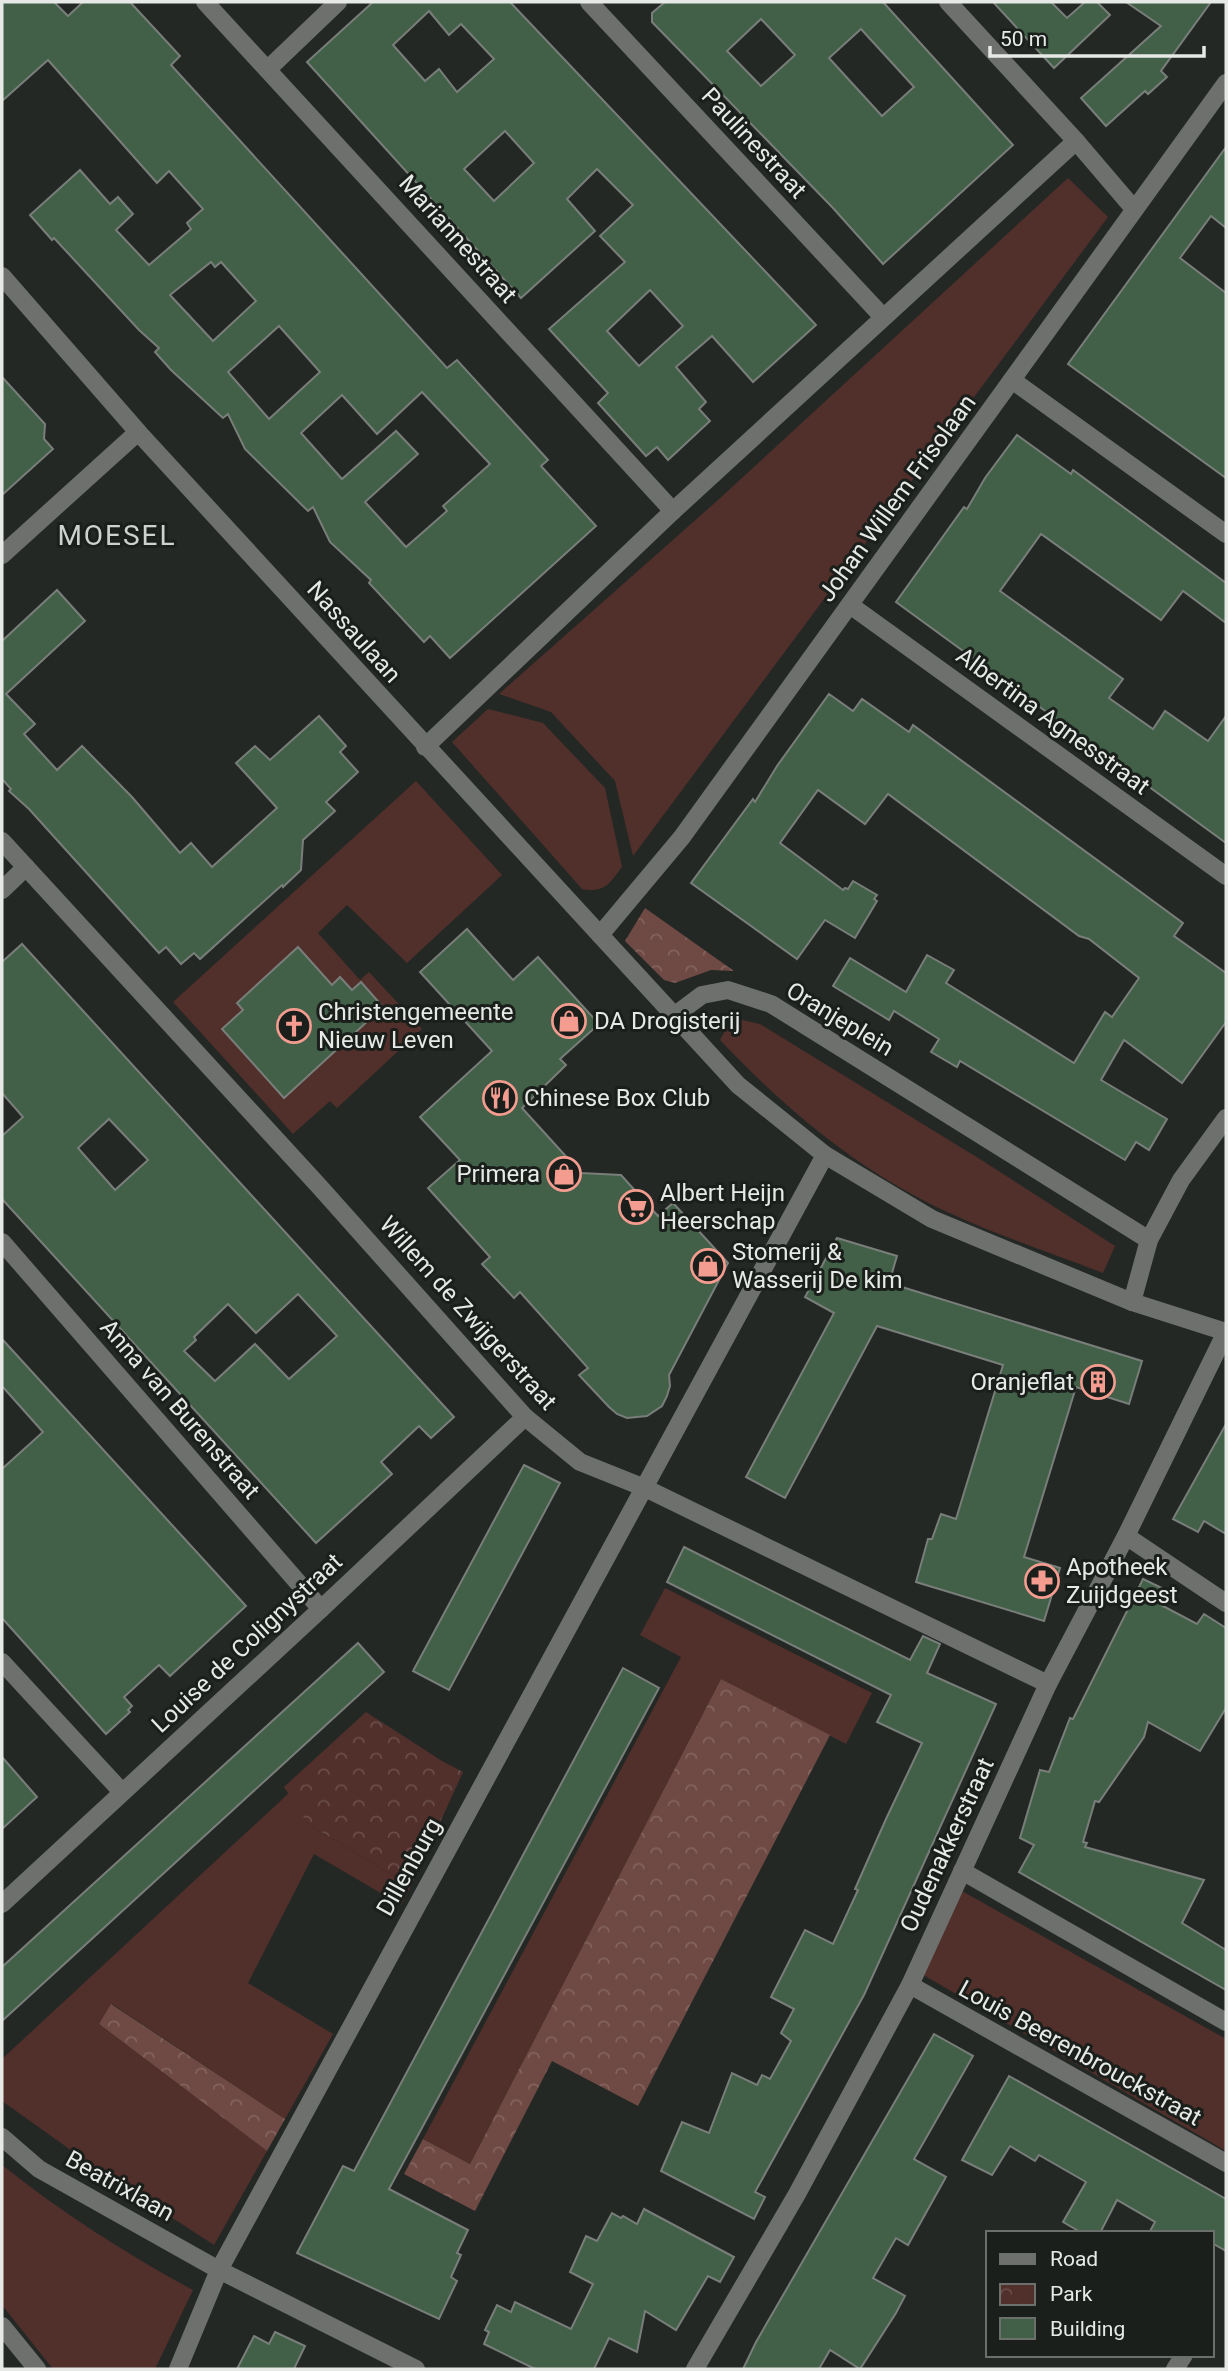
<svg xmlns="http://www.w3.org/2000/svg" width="1228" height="2371" viewBox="0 0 1228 2371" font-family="Roboto,sans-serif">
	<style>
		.green { fill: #512f2b }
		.forest { fill: url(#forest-crowns) }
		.park { fill: url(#park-crowns) }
		.building { fill: #416047; stroke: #797e7a; stroke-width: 2; fill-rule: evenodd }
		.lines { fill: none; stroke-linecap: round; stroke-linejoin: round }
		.minor { stroke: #6e706e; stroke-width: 18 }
		.labels { text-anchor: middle; stroke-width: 6; stroke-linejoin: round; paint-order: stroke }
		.street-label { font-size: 24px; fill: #e6e9e6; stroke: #1b1f1b }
		.poi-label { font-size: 24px; fill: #e6e9e6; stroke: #1b1f1b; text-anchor: start }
		.quarter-label { font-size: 28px; letter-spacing: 2px; fill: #cdd2ce; stroke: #1b1f1b }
	</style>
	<defs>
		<pattern id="forest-crowns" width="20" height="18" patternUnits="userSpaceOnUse" patternTransform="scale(1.75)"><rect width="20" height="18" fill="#6f4943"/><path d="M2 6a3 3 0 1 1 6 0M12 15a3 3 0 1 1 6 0" fill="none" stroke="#84635e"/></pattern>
		<pattern id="park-crowns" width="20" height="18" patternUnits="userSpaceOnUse" patternTransform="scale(1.75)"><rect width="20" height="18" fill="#512f2b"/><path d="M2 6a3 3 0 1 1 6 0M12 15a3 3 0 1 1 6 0" fill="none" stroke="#6a4d4a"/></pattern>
	</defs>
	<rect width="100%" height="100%" fill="#242825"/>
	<!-- green -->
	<g class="green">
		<path d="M 1068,178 L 1108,217 L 633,856 L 615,781 L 551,712 L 499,694 L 718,500 Z"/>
		<path d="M 488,709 L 543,723 L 605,788 L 622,867 C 609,884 605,893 582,889 L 452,742 Z"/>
		<path d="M 416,781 L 502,875 L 407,963 L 347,905 L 318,933 L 360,980 L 369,972 L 422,1029 L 337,1108 L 330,1101 L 293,1134 L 173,1002 Z"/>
		<path d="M 738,1019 L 760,1024 L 983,1161 L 1115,1246 L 1103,1273 C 1054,1254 1002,1237 954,1215 C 864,1175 787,1111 720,1040 L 730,1022 Z"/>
		<path d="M 665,1588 L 872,1693 L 846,1744 L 721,1679 L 470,2164 L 423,2139 L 681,1657 L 640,1635 Z"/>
		<path d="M 289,1793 L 308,1824 L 411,1886 L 401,1905 L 314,1854 L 248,1983 L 333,2034 L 285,2119 L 112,2004 L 99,2024 L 267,2151 L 214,2245 L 103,2173 L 2,2101 L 2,2059 Z"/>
		<path d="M 962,1891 L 1226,2039 L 1226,2151 L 920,1973 Z"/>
		<path d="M 2,2165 C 61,2212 126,2254 193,2290 L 155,2369 L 53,2369 L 2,2305 Z"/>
	</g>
	<!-- forest -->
	<g class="forest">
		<path d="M 645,908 L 734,971 L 711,970 L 675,983 L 664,980 L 625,941 Z"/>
		<path d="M 721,1679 L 830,1735 L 638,2106 L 552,2061 L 475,2211 L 404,2174 L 423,2139 L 470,2164 Z"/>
		<path d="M 111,2004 L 285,2119 L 267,2151 L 99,2024 Z"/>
	</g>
	<!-- park -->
	<path class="park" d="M 366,1712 L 442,1761 L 463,1772 L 411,1886 L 308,1824 L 284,1787 Z"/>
	<!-- building -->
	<g class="building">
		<path d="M 2,2 L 54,2 L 68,16 L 83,2 L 130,2 L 180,56 L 171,65 L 447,368 L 457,360 L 548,460 L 541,466 L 596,526 L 450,658 L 430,636 L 424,642 L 369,583 L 371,580 L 330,542 L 313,507 L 308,511 L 245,449 L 228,414 L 223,418 L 171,370 L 155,352 L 159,348 L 139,330 L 54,238 L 52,240 L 30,215 L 80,170 L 110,204 L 118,197 L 133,214 L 116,230 L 149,265 L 191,229 L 187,223 L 203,209 L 169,171 L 157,183 L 48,60 L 2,101 ZM 211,262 L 215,267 L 221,262 L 256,301 L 213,341 L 170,295 ZM 279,326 L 320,372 L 269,419 L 228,372 ZM 422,392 L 490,464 L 443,506 L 447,511 L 406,547 L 365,502 L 418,454 L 396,431 L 342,479 L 301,433 L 342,395 L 377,434 Z"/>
		<path d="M 373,2 L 510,2 L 816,325 L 753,382 L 712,336 L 676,367 L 706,402 L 699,409 L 710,421 L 668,460 L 657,447 L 646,456 L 598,403 L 608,393 L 549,329 L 625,262 L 600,236 L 633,205 L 597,169 L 567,199 L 595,231 L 521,298 L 307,62 ZM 429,11 L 449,35 L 461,24 L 494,59 L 457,92 L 439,69 L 425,81 L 393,45 ZM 505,131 L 534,163 L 494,201 L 464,169 ZM 650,290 L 683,326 L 639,366 L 607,331 Z"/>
		<path d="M 665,2 L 883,2 L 1013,145 L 883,264 L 833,208 L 652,22 L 652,13 ZM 761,19 L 795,55 L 761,86 L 727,51 ZM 861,29 L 914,87 L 882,116 L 829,58 Z"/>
		<path d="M 993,2 L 1051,2 L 1067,18 L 1085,2 L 1097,2 L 1110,15 L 1054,68 Z"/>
		<path d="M 1126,2 L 1211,2 L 1161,71 L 1167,77 L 1148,94 L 1145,91 L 1106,126 L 1081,98 L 1161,26 Z"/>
		<path d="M 1226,147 L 1226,228 L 1211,216 L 1180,258 L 1226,293 L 1226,478 L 1068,364 Z"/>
		<path d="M 2,377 L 45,424 L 44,439 L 53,449 L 2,495 Z"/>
		<path d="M 1017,435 L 1071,474 L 1073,470 L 1226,583 L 1226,623 L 1183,591 L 1161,620 L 1041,534 L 1000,591 L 1123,679 L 1109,698 L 1153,729 L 1165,711 L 1208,741 L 1226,716 L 1226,843 L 896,602 L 964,507 L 967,509 L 985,478 Z"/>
		<path d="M 57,590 L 85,621 L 6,694 L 35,724 L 24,734 L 57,770 L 82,746 L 132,797 L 180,853 L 191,843 L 212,867 L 277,808 L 236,763 L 255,746 L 270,760 L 319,716 L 346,746 L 340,752 L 358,772 L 326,802 L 335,811 L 303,840 L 301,870 L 283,887 L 282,885 L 200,959 L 194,953 L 181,964 L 166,947 L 159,953 L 29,809 L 9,791 L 11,789 L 2,779 L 2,641 Z"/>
		<path d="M 829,694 L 853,711 L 862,699 L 909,732 L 913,725 L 1183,923 L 1174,936 L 1226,973 L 1226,1022 L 1182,1083 L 1124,1040 L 1101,1080 L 1167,1119 L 1149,1150 L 1136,1142 L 1125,1160 L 960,1061 L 957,1067 L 931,1052 L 939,1039 L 894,1011 L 889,1020 L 833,986 L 850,958 L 906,992 L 927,955 L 954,970 L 946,983 L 1074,1063 L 1105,1012 L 1112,1017 L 1139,978 L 1089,939 L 1079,936 L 888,794 L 865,824 L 818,790 L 780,843 L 843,890 L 845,888 L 848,889 L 853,881 L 877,895 L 874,899 L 877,901 L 855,938 L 825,920 L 797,959 L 691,883 L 753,799 L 755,802 L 777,766 Z"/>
		<path d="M 467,929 L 513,980 L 538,957 L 599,1024 L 560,1059 L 566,1065 L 522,1108 L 581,1173 L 621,1175 L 658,1216 L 673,1203 L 728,1263 L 669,1375 L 670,1386 L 667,1396 L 662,1406 L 647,1416 L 627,1418 L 617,1414 L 609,1407 L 579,1375 L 588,1368 L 520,1292 L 514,1298 L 482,1264 L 490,1257 L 428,1188 L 460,1160 L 420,1117 L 492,1051 L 420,972 Z"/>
		<path d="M 22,944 L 454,1417 L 431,1438 L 419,1426 L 381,1462 L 392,1474 L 316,1543 L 2,1199 L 2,1136 L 23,1117 L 2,1093 L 2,962 ZM 109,1119 L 148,1160 L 115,1190 L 78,1148 ZM 298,1294 L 337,1336 L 289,1379 L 255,1344 L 215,1381 L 184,1351 L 196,1340 L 194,1337 L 228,1304 L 256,1333 Z"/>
		<path d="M 298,947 L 332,985 L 340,977 L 352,990 L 361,982 L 383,1007 L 284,1098 L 222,1029 L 243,1010 L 237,1003 Z"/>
		<path d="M 837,1238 L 897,1256 L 889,1283 L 1142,1361 L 1129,1404 L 1076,1387 L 1024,1557 L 1060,1568 L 1044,1621 L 916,1582 L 928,1539 L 932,1539 L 941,1514 L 956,1519 L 1003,1365 L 877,1326 L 785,1498 L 746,1477 L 834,1313 L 805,1297 Z"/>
		<path d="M 2,1339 L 246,1606 L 170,1676 L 159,1665 L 124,1697 L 132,1706 L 128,1710 L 130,1712 L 106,1734 L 2,1618 L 2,1469 L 43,1432 L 2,1386 Z"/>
		<path d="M 1226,1424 L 1226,1534 L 1204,1521 L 1198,1532 L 1173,1519 Z"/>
		<path d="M 524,1465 L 560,1483 L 449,1690 L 413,1671 Z"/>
		<path d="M 684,1547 L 910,1660 L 923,1636 L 940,1644 L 927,1673 L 996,1704 L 864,1995 L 755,2192 L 765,2197 L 754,2219 L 661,2171 L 682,2122 L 709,2133 L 732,2073 L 757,2085 L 762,2075 L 770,2079 L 791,2041 L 781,2033 L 794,2009 L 771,1997 L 805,1930 L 833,1944 L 858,1890 L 855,1889 L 886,1819 L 922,1743 L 877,1722 L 891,1695 L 667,1582 Z"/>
		<path d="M 1143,1579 L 1168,1591 L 1161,1605 L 1197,1624 L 1204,1614 L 1226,1628 L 1226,1708 L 1200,1751 L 1148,1722 L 1144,1737 L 1099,1802 L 1095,1801 L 1083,1842 L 1087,1843 L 1085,1847 L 1204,1880 L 1182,1923 L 1226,1950 L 1226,1990 L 1019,1872 L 1034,1845 L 1020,1838 L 1040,1770 L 1049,1772 L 1070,1718 L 1073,1719 Z"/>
		<path d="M 358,1643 L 384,1672 L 2,2021 L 2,1967 Z"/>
		<path d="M 623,1668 L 659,1688 L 389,2189 L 468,2230 L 457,2253 L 461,2255 L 451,2277 L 457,2281 L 439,2319 L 297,2253 L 343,2166 L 354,2171 Z"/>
		<path d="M 2,1757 L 37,1797 L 2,1829 Z"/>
		<path d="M 934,2034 L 973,2056 L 914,2159 L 946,2177 L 908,2245 L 896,2238 L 873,2278 L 905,2296 L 896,2313 L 860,2369 L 830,2350 L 819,2369 L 743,2369 L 756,2342 Z"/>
		<path d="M 1009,2076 L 1226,2199 L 1226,2251 L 1212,2243 L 1212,2233 L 1149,2233 L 1155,2222 L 1117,2200 L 1100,2233 L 1082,2233 L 1063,2222 L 1086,2182 L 1039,2155 L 1035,2161 L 1010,2146 L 992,2175 L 962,2160 Z"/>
		<path d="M 644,2209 L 734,2257 L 720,2282 L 708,2276 L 676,2330 L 645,2311 L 637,2352 L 609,2338 L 594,2369 L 535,2369 L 484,2344 L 489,2332 L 485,2330 L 497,2305 L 511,2312 L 515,2302 L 571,2329 L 593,2284 L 570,2272 L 586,2236 L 597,2241 L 612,2213 L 621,2218 L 623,2216 L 637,2224 Z"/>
		<path d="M 275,2332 L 305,2346 L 294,2369 L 237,2369 L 254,2336 L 269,2344 Z"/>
	</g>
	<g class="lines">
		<!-- minor -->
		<g class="minor">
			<path d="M 205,2 L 673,511"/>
			<path d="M 589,2 L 883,317"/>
			<path d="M 948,2 L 1076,141 L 1134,209"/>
			<path d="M 268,69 L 338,2"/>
			<path d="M 2,276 L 138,432 L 738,1085 L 825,1155 L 219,2270 L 178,2369"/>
			<path d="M 1012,380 L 1226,534"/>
			<path d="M 2,555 L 138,432"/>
			<path d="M 850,605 L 1226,876"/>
			<path d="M 425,747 L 673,511 L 1076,141"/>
			<path d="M 2,841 L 318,1185 L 525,1417 L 580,1462 L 645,1488 L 1048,1684"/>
			<path d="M 2,890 L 26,867"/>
			<path d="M 600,935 L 682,837 L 1226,83"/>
			<path d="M 674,1016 L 702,995 L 728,990 L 771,1004 L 1149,1240"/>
			<path d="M 825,1155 L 932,1219 L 1132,1302 L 1226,1332"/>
			<path d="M 2,1242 L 321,1609"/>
			<path d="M 1132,1302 L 1149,1240 L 1181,1180 L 1226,1118"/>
			<path d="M 1126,1536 L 1226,1603"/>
			<path d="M 2,1662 L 122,1792"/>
			<path d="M 962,1871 L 1226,2022"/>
			<path d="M 2,1904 L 321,1609 L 525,1417"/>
			<path d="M 910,1985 L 1226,2163"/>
			<path d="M 2,2137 L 39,2169 L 219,2270 L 416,2369"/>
			<path d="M 2,2326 L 37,2369"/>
			<path d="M 695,2369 L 797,2194 L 910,1985 L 1048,1684 L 1126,1536 L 1226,1332"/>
			<path d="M 1175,2369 L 1184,2355"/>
		</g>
	</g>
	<!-- icons -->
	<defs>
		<g id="shop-ring" transform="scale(1.75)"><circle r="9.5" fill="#1b1f1b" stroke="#f59c90" stroke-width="1.5"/><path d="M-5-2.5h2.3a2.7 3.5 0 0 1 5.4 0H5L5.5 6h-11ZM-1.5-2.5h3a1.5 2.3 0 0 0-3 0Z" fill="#f59c90"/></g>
		<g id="church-ring" transform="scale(1.75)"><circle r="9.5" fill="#1b1f1b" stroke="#f59c90" stroke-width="1.5"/><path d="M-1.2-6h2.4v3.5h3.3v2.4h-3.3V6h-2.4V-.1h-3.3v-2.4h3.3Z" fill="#f59c90"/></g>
		<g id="restaurant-ring" transform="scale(1.75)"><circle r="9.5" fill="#1b1f1b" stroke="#f59c90" stroke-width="1.5"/><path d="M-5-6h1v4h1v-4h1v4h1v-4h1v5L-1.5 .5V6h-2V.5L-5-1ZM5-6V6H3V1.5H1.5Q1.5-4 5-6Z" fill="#f59c90"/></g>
		<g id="supermarket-ring" transform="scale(1.75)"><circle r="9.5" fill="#1b1f1b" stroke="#f59c90" stroke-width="1.5"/><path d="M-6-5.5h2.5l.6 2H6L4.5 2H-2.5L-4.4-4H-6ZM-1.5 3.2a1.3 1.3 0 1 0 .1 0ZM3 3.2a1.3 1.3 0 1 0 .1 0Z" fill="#f59c90"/></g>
		<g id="building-ring" transform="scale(1.75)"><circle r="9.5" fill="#1b1f1b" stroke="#f59c90" stroke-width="1.5"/><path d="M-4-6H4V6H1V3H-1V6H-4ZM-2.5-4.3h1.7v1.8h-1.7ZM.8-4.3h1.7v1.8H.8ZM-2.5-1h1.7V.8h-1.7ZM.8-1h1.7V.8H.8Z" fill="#f59c90"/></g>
		<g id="pharmacy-ring" transform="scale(1.75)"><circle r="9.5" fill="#1b1f1b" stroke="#f59c90" stroke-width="1.5"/><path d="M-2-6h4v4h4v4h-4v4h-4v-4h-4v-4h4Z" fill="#f59c90"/></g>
	</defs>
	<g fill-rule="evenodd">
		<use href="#shop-ring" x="569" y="1021"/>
		<use href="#church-ring" x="294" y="1026"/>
		<use href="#restaurant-ring" x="500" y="1098"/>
		<use href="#shop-ring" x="564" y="1174"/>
		<use href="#supermarket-ring" x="636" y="1207"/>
		<use href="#shop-ring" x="708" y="1266"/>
		<use href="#building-ring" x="1098" y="1382"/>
		<use href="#pharmacy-ring" x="1042" y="1581"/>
	</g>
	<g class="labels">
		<!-- street labels -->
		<g class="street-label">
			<text transform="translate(754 143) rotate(47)" y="8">Paulinestraat</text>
			<text transform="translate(458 239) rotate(48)" y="8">Mariannestraat</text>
			<text transform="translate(897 498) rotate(-54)" y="8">Johan Willem Frisolaan</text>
			<text transform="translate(354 632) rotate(48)" y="8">Nassaulaan</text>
			<text transform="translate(1053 721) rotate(36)" y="8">Albertina Agnesstraat</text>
			<text transform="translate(840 1019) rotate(31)" y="8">Oranjeplein</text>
			<text transform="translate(468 1313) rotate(48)" y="8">Willem de Zwijgerstraat</text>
			<text transform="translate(180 1409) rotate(49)" y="8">Anna van Burenstraat</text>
			<text transform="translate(247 1643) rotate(-43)" y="8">Louise de Colignystraat</text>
			<text transform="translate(947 1845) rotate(-65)" y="8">Oudenakkerstraat</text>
			<text transform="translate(409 1867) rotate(-61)" y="8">Dillenburg</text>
			<text transform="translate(1080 2053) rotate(29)" y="8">Louis Beerenbrouckstraat</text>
			<text transform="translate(120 2186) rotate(29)" y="8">Beatrixlaan</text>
		</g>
		<!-- poi labels -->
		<g class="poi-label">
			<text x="318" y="1020">Christengemeente<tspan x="318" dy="28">Nieuw Leven</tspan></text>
			<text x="594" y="1029">DA Drogisterij</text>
			<text x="524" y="1106">Chinese Box Club</text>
			<text x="540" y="1182" text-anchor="end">Primera</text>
			<text x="660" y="1201">Albert Heijn<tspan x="660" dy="28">Heerschap</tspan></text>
			<text x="732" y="1260">Stomerij &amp;<tspan x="732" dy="28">Wasserij De kim</tspan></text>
			<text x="1074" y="1390" text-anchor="end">Oranjeflat</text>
			<text x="1066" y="1575">Apotheek<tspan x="1066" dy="28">Zuijdgeest</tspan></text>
		</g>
		<!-- quarter labels -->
		<g class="quarter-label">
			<text x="117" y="545">MOESEL</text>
		</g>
	</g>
	<!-- border -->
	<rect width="1228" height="2371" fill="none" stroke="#e6e9e6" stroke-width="7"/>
	<!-- legend -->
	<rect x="986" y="2231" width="228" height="126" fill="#1b1f1b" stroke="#6c706c" stroke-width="2"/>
	<rect x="1000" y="2254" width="35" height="10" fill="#6e706e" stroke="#6c706c" stroke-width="2"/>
	<text x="1050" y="2266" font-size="21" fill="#e6e9e6">Road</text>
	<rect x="1000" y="2284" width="35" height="21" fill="url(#park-crowns)" stroke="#6c706c" stroke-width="2"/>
	<text x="1050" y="2301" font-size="21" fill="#e6e9e6">Park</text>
	<rect x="1000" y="2318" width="35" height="21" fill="#416047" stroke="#6c706c" stroke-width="2"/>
	<text x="1050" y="2336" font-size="21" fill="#e6e9e6">Building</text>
	<!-- scale -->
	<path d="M990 46v10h214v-10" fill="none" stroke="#e6e9e6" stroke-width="3.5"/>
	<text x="1000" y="46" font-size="21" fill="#e6e9e6" stroke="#1b1f1b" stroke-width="5" paint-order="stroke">50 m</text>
</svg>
